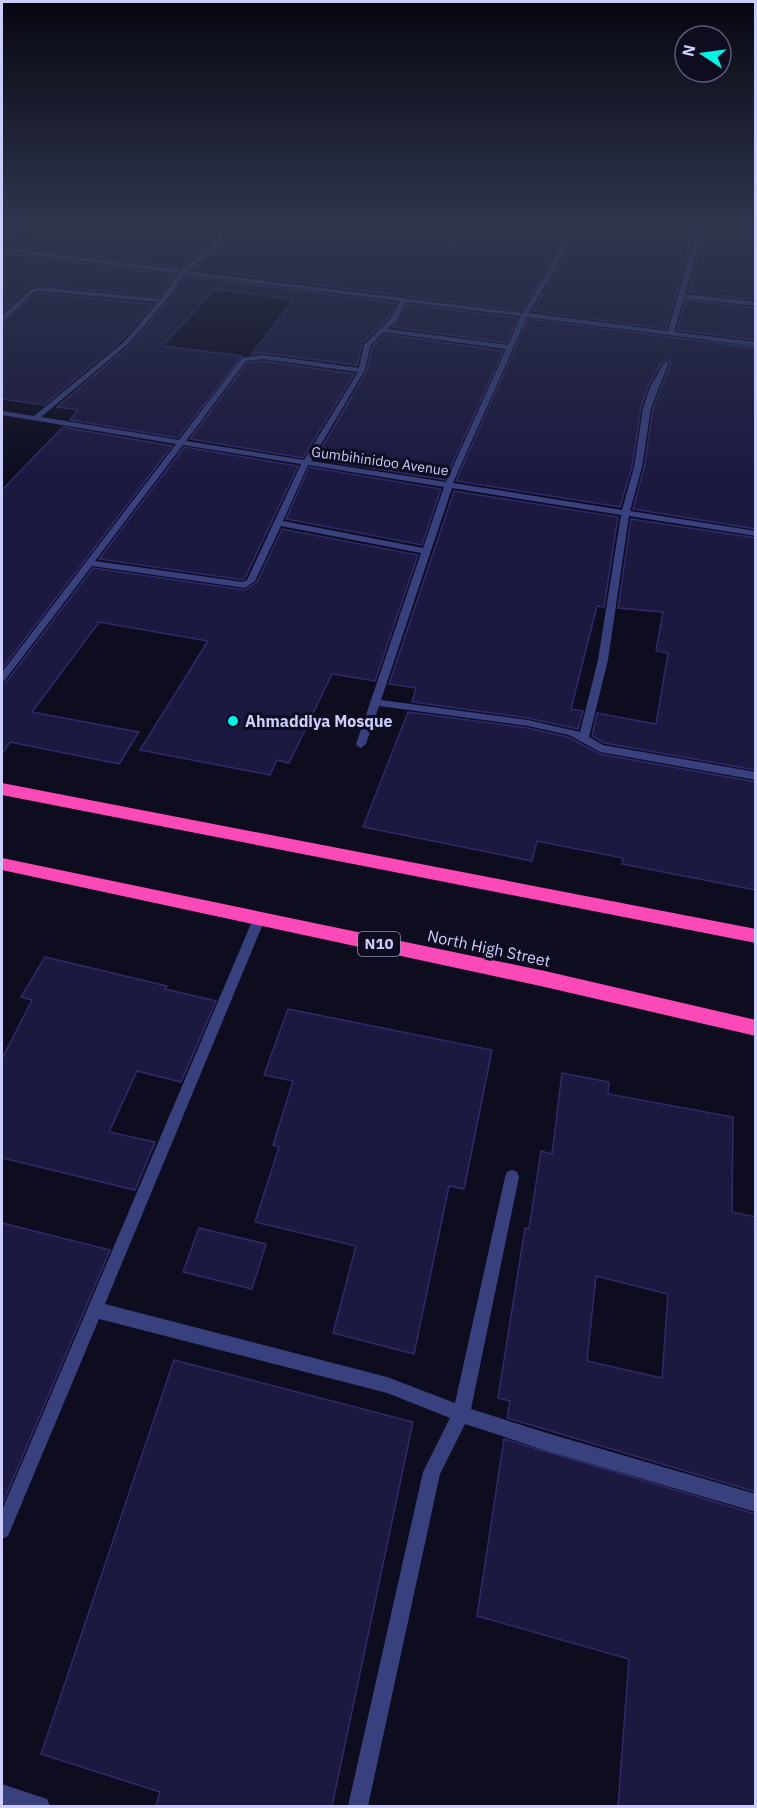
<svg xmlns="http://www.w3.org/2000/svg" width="757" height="1808" viewBox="0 0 757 1808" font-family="'IBM Plex Sans',sans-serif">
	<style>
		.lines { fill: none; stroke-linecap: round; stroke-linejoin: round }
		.stream { fill: #0d2a43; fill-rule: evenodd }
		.building { fill: #1b1940; stroke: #2f2b6b; stroke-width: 1.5; fill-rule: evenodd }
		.street { fill: #38407d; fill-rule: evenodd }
		.highway { fill: #fc49b8; fill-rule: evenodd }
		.poi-dot { fill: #04f2e8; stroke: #0d0d1f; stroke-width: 2 }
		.labels { text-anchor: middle; stroke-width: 6; stroke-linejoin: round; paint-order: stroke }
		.far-street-label { font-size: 14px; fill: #cbcdfe; stroke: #0d0d1f }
		.shield { fill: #0d0d1f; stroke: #9293bb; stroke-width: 1.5 }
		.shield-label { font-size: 15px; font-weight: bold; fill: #cbcdfe }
		.poi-label { font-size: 16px; font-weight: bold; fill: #cbcdfe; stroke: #0d0d1f; text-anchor: start }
		.street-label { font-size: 16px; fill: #cbcdfe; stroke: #0d0d1f }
	</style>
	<rect width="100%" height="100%" fill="#0d0d1f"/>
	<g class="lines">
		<!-- stream -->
		<g class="stream">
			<path d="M 2,251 L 379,299 L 382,301 L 379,303 L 2,255 Z"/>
			<path d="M 703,340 L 756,345 L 756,349 L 701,343 L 700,342 Z"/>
		</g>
	</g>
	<!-- building -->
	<g class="building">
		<path d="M 48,224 L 220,224 L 210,245 L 180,268 L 18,247 Z"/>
		<path d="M 231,224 L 421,224 L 444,226 L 441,235 L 451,246 L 457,244 L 452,234 L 454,227 L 470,229 L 472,224 L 572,226 L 522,311 L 193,269 L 217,250 Z"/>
		<path d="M 620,224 L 692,224 L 691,230 L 694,231 L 693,234 Z"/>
		<path d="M 582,227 L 691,241 L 666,329 L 533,311 Z"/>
		<path d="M 704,231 L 756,236 L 756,300 L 688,292 Z"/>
		<path d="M 8,254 L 175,275 L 160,297 L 39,285 L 28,288 L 2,313 L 2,259 Z"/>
		<path d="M 185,276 L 396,303 L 388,318 L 362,343 L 357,365 L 263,353 L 252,354 L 294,299 L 215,289 L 162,346 L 242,356 L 178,438 L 70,420 L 78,410 L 57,407 L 130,345 L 167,303 Z"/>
		<path d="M 40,293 L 153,304 L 122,340 L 44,405 L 2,399 L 2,323 L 35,294 Z"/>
		<path d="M 686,300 L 756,308 L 756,340 L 677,330 Z"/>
		<path d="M 407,304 L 518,318 L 507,343 L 392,327 Z"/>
		<path d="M 528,319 L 756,348 L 756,529 L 633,509 L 644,468 L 653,409 L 671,363 L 669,360 L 662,362 L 648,386 L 641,407 L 632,467 L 620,507 L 456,481 Z"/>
		<path d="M 385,334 L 503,351 L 445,480 L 315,459 L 367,371 L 372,347 Z"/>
		<path d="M 263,361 L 354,374 L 303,458 L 190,439 L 247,363 Z"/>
		<path d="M 63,427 L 172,446 L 2,669 L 2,490 Z"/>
		<path d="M 184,447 L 298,466 L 245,578 L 243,580 L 99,559 Z"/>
		<path d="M 309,467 L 441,489 L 422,545 L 286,519 Z"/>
		<path d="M 454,491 L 618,517 L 604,607 L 597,606 L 571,709 L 583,711 L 578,729 L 528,718 L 412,702 L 416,688 L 389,684 Z"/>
		<path d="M 631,519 L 756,538 L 756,770 L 604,743 L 592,736 L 597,713 L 656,724 L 668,653 L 656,651 L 663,612 L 618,608 Z"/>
		<path d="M 282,529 L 418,555 L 375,681 L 332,674 L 289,763 L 277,760 L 270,775 L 140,750 L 208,641 L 99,622 L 32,712 L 139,732 L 119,764 L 10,742 L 2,754 L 2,683 L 7,681 L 93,568 L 245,590 L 257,582 Z"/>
		<path d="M 408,712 L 528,728 L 568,737 L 600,754 L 756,782 L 756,890 L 622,864 L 623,858 L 537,841 L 532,861 L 363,827 Z"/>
		<path d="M 45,957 L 167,986 L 165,989 L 216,1001 L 181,1082 L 137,1071 L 109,1132 L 155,1142 L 135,1190 L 2,1158 L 2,1059 L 32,1000 L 21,997 Z"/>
		<path d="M 288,1009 L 492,1050 L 464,1189 L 449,1186 L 414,1354 L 333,1333 L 356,1246 L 255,1222 L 279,1147 L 273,1145 L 293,1081 L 264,1075 Z"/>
		<path d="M 562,1073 L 609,1082 L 608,1094 L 733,1117 L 732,1212 L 756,1217 L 756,1492 L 507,1418 L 510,1401 L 498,1398 L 525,1228 L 529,1229 L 541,1151 L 552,1154 ZM 596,1276 L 668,1294 L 662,1378 L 587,1361 Z"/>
		<path d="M 2,1223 L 110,1250 L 2,1505 Z"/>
		<path d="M 199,1228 L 266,1244 L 252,1289 L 183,1272 Z"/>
		<path d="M 174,1360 L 413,1422 L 332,1806 L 156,1806 L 160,1792 L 41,1754 Z"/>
		<path d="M 504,1439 L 756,1514 L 756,1806 L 618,1806 L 629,1659 L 477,1616 Z"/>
	</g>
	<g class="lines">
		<!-- street -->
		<g class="street">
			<path d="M 21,224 L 28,224 L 2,242 L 2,238 Z"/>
			<path d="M 223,224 L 229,224 L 216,248 L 187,271 L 523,313 L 575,224 L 581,224 L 529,313 L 668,331 L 694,239 L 583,224 L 601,224 L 695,236 L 698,224 L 704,224 L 685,294 L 756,302 L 756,306 L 684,298 L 674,332 L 756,342 L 756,346 L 527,317 L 453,483 L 622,510 L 634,467 L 643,408 L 650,387 L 664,363 L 669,362 L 651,408 L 642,467 L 630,511 L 756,531 L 756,536 L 629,516 L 608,660 L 589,737 L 603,745 L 756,772 L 756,780 L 600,752 L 569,735 L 528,726 L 379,706 L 366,744 L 361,748 L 357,746 L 356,744 L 421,553 L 281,526 L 255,581 L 245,588 L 92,566 L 5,680 L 2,681 L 2,672 L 176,444 L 2,415 L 2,411 L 34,416 L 124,342 L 158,302 L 40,291 L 34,292 L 4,320 L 2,321 L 2,316 L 30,290 L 40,287 L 161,299 L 179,273 L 2,251 L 2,247 L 181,270 L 212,246 ZM 184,274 L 400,301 L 390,319 L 364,345 L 359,368 L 263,355 L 242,358 L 179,440 L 41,417 L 128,344 L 165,302 ZM 406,302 L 521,316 L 508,345 L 388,329 L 396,320 ZM 384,332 L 506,349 L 446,482 L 311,461 L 365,370 L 370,346 ZM 263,359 L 358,372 L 304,460 L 186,441 L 246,361 ZM 183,445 L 301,464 L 247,580 L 243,582 L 95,561 ZM 308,465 L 444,487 L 423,548 L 283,521 ZM 452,488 L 621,515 L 598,660 L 580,732 L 528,720 L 381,700 Z"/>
			<path d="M 447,224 L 453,224 L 449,234 L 455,244 L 451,244 L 443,234 Z"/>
			<path d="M 259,914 L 263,916 L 265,919 L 105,1304 L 387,1377 L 455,1403 L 505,1177 L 507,1172 L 512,1170 L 517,1172 L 519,1177 L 471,1409 L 550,1434 L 756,1494 L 756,1512 L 550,1452 L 465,1424 L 440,1474 L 368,1806 L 348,1806 L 423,1472 L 450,1418 L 387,1393 L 99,1319 L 8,1536 L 2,1539 L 2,1510 L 253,919 L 255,916 Z"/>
			<path d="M 2,1784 L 47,1799 L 50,1806 L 9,1806 L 2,1804 Z"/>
		</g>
		<!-- highway -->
		<g class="highway">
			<path d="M 2,783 L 756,929 L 756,943 L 2,795 Z"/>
			<path d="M 2,858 L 545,971 L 756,1020 L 756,1036 L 545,987 L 2,870 Z"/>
		</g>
	</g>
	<!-- sky -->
	<linearGradient id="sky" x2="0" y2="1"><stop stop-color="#070711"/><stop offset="0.47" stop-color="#2f354d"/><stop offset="1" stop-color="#2f354d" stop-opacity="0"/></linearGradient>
	<rect width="757" height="477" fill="url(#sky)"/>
	<!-- markers -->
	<circle class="poi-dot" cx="233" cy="721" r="6"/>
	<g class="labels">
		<!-- far-street labels -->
		<g class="far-street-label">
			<text transform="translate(380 461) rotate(8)" y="5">Gumbihinidoo Avenue</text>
		</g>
		<!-- shield labels -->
		<rect class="shield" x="358" y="932" width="42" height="24" rx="4.5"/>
		<g class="shield-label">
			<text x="379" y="949">N10</text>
		</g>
		<!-- poi labels -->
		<g class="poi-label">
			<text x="245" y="727">Ahmaddiya Mosque</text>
		</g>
		<!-- street labels -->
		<g class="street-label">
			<text transform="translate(489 948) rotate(12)" y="6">North High Street</text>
		</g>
	</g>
	<!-- border -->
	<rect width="757" height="1808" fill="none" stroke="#cbcdfe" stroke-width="6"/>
	<!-- north arrow -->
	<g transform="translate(703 54) rotate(283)"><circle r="28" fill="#0d0d1f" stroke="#595a78" stroke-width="1.5"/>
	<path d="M0-4.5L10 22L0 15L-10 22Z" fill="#04f2e8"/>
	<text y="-9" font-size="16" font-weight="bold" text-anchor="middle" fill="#cbcdfe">N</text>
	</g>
</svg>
